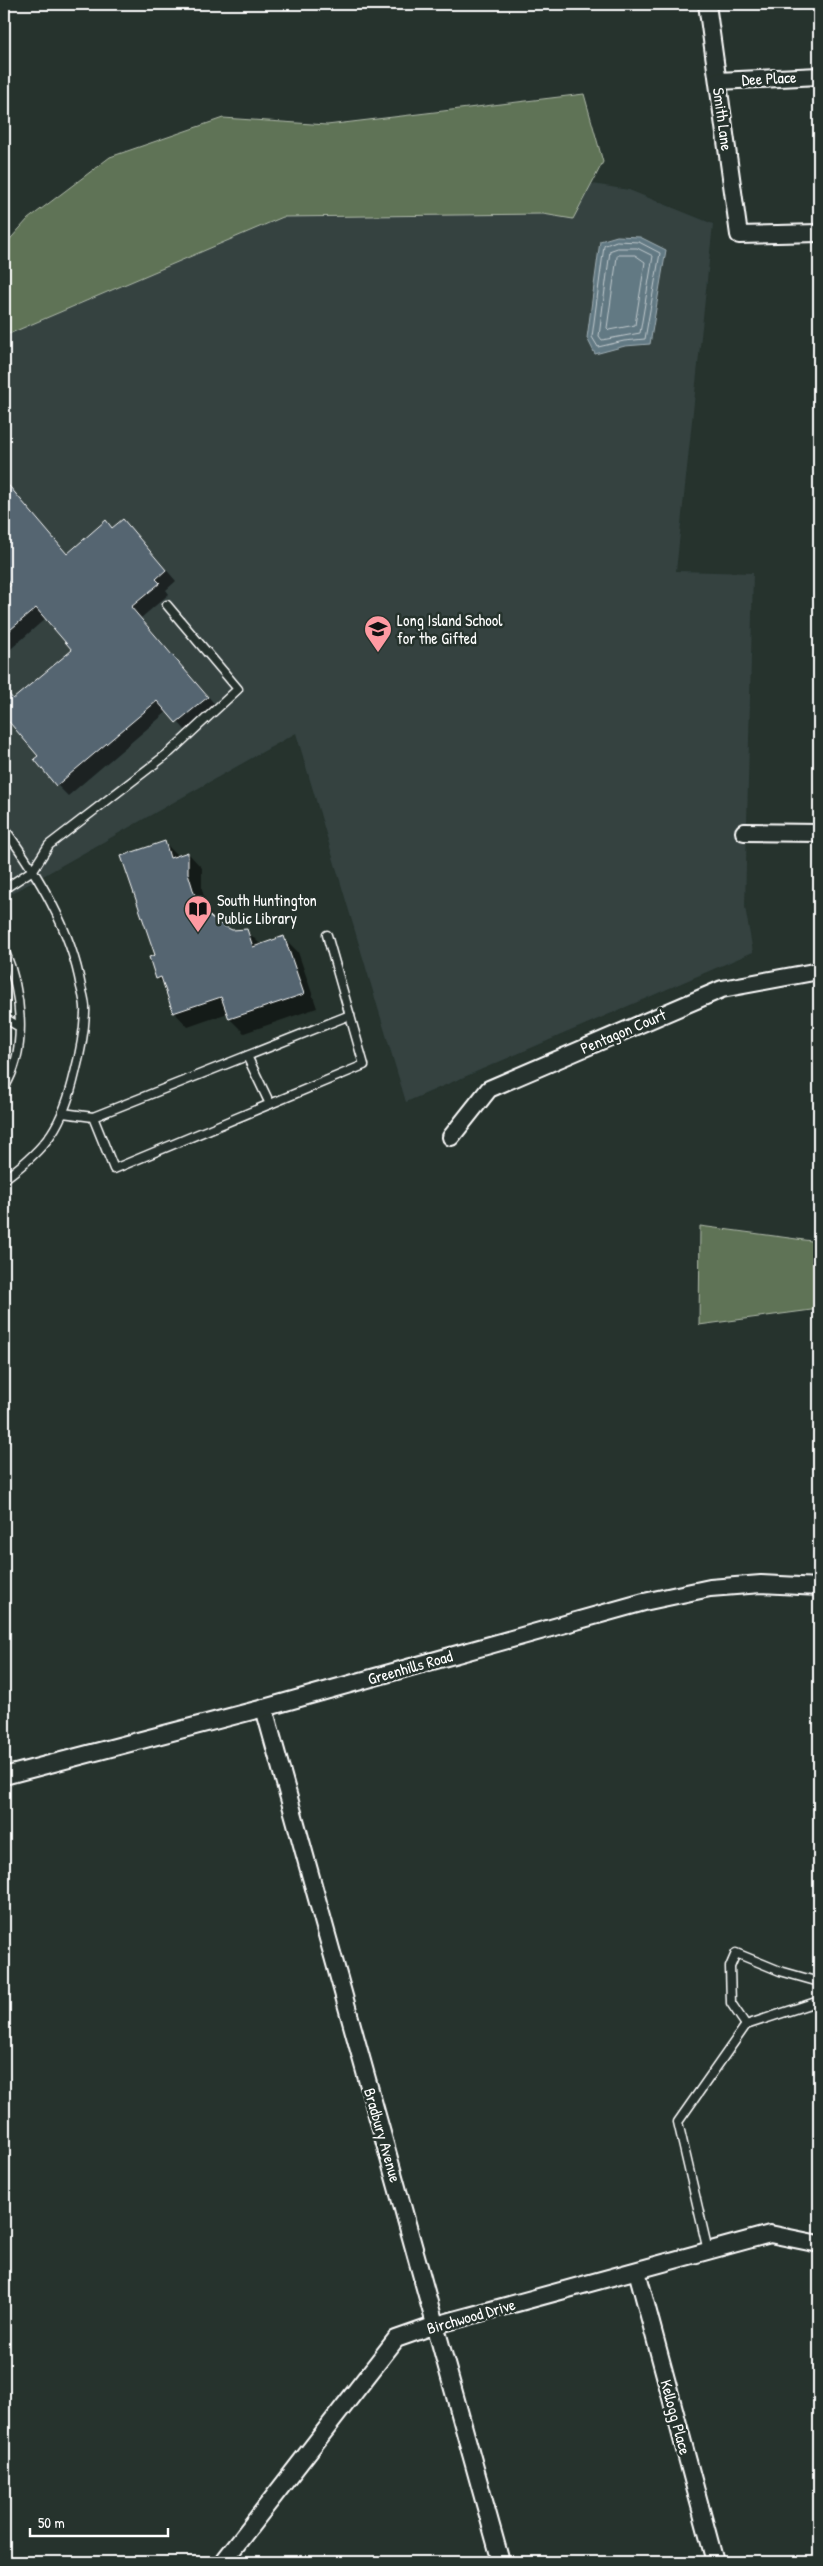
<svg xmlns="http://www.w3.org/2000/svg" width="823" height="2566" viewBox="0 0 823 2566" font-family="'Patrick Hand',sans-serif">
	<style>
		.built { fill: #344241 }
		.green { fill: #5f7356; stroke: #afb9aa }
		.water { fill: #627983; stroke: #a1afb5 }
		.shadow { fill: #0007 }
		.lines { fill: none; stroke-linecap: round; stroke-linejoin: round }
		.shore { stroke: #c0c9cd; stroke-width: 1 }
		.building { fill: #546571; stroke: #fff }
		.lane-casing { stroke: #fff; stroke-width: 11 }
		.street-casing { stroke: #fff; stroke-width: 20 }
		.lane { stroke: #26332d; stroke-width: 8 }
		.street { stroke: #26332d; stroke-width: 16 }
		.labels { text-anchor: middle; stroke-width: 5; stroke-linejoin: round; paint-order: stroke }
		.street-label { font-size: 16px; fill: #fff; stroke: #26332d }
		.poi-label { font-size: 16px; fill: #fff; stroke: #26332d; text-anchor: start }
	</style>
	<rect width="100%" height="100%" fill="#26332d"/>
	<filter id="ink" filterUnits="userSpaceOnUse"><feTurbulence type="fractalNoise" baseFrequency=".02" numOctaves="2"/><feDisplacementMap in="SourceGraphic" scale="10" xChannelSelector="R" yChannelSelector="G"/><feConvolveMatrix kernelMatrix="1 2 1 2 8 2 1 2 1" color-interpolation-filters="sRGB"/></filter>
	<g filter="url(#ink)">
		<!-- built -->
		<path class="built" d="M 483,166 L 629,190 L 713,224 L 676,571 L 753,573 L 745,907 L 753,952 L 406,1102 L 296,733 L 4,898 L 4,300 L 218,180 Z"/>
		<!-- green -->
		<g class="green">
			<path d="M 584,94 L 603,162 L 573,219 L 543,214 L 283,217 L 4,336 L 4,246 L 28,219 L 110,157 L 223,118 L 327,125 Z"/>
			<path d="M 700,1226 L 819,1242 L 819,1309 L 699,1325 Z"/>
		</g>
		<!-- water -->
		<path class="water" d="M 617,236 L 640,237 L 666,250 L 650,344 L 625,346 L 595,354 L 587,338 L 600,241 Z"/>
		<!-- shadow -->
		<g class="shadow">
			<path d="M 4,480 L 67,555 L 113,529 L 133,531 L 176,581 L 166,590 L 169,594 L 141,618 L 218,708 L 188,733 L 168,711 L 68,796 L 57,785 L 40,756 L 12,724 L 4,731 L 4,688 L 14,700 L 73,650 L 46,618 L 4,655 L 4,593 L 13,586 L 4,575 Z"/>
			<path d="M 165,843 L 179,857 L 188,853 L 202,868 L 202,889 L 207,908 L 216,923 L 232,931 L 246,930 L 261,945 L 284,938 L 298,952 L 317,1008 L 244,1033 L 230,1019 L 228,1013 L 188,1027 L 174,1012 L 165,985 L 157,978 L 157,956 Z"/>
		</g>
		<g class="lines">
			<!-- shore -->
			<g class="shore">
				<path d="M 617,241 L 639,242 L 660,253 L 645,339 L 624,341 L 598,347 L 592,337 L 604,246 Z"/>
				<path d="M 618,248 L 637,248 L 653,256 L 640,333 L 602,340 L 599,336 L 610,251 Z"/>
				<path d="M 619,255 L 635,255 L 645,262 L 635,325 L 609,330 L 607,328 L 617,257 Z"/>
			</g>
		</g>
		<!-- building -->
		<g class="building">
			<path d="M 4,480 L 67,554 L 106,520 L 112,528 L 123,519 L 166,570 L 156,579 L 160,583 L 131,607 L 208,697 L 176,723 L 157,701 L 56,786 L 34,759 L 38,756 L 4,716 L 4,688 L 13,699 L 72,650 L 36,608 L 4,635 L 4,592 L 11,585 L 4,577 Z"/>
			<path d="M 165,841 L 170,858 L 188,852 L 188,873 L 194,893 L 204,911 L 218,923 L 232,930 L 247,929 L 253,947 L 284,936 L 304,994 L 229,1019 L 221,997 L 173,1013 L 161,977 L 156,979 L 149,957 L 155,955 L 121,856 Z"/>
		</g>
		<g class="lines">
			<!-- lane casing -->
			<g class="lane-casing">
				<g id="lane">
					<path d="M 4,828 C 38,875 71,929 81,987 C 83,995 86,1004 85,1013 C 84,1032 80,1054 75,1073 C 63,1125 48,1147 4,1179"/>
					<path d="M 4,889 L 33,870 L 49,845 L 170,752 L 238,689 L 167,605"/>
					<path d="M 4,949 C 21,990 29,1048 4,1088"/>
					<path d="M 4,1018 L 18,1026"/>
					<path d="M 247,1056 L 270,1104"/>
					<path d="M 63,1113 L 93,1117 L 114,1169 L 364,1065 L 327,935"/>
					<path d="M 93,1117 L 350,1015"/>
					<path d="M 746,2025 L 731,2003 L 730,1967 L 736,1953 L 780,1971 L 819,1982"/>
					<path d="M 708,2251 L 678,2122 L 746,2025 L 819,2001"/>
				</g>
			</g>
			<!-- street casing -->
			<g class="street-casing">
				<g id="street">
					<path d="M 707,4 L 739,235 L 819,233"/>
					<path d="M 718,81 L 819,76"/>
					<path d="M 744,832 L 819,833"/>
					<path d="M 451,1137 L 489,1089 L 722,989 L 819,971"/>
					<path d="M 264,1708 L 501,2562"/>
					<path d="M 4,1776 L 264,1708 L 644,1602 L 710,1588 L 761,1584 L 819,1587"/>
					<path d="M 637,2271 L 715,2562"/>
					<path d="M 223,2562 L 396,2339 L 436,2325 L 770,2234 L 819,2244"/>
				</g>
			</g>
			<!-- lane -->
			<use href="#lane" class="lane"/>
			<!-- street -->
			<use href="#street" class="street"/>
		</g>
	</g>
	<!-- icons -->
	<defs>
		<g id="school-pin" transform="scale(1.4375)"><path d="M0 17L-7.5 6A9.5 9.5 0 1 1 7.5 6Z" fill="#ff9aa2" stroke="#26332d"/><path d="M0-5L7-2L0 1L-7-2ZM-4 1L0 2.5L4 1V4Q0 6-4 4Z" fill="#111"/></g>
		<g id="library-pin" transform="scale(1.4375)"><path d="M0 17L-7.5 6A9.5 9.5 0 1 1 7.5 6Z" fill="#ff9aa2" stroke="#26332d"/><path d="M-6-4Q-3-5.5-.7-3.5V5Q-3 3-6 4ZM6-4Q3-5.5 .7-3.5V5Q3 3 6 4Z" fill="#111"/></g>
	</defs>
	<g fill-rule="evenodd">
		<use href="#school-pin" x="378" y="629"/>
		<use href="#library-pin" x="198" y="909"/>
	</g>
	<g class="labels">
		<!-- street labels -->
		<g class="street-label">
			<text transform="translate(769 78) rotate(-3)" y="6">Dee Place</text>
			<text transform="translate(723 119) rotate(82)" y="6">Smith Lane</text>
			<text transform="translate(623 1031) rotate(-23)" y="6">Pentagon Court</text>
			<text transform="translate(410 1667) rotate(-16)" y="6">Greenhills Road</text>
			<text transform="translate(383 2135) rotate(74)" y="6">Bradbury Avenue</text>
			<text transform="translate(471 2316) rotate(-16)" y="6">Birchwood Drive</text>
			<text transform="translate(676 2417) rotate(75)" y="6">Kellogg Place</text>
		</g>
		<!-- poi labels -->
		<g class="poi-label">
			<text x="397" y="626">Long Island School<tspan x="397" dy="18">for the Gifted</tspan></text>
			<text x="217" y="906">South Huntington<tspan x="217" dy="18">Public Library</tspan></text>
		</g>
	</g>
	<!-- margin -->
	<rect width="823" height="2566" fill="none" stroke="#26332d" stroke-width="20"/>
	<rect x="10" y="10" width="803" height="2546" fill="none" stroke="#fff" stroke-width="2" filter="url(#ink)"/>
	<!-- scale -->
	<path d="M30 2528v8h138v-8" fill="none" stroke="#ffffff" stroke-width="2.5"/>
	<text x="38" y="2528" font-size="15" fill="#ffffff" stroke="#26332d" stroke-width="4" paint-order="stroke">50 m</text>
</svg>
